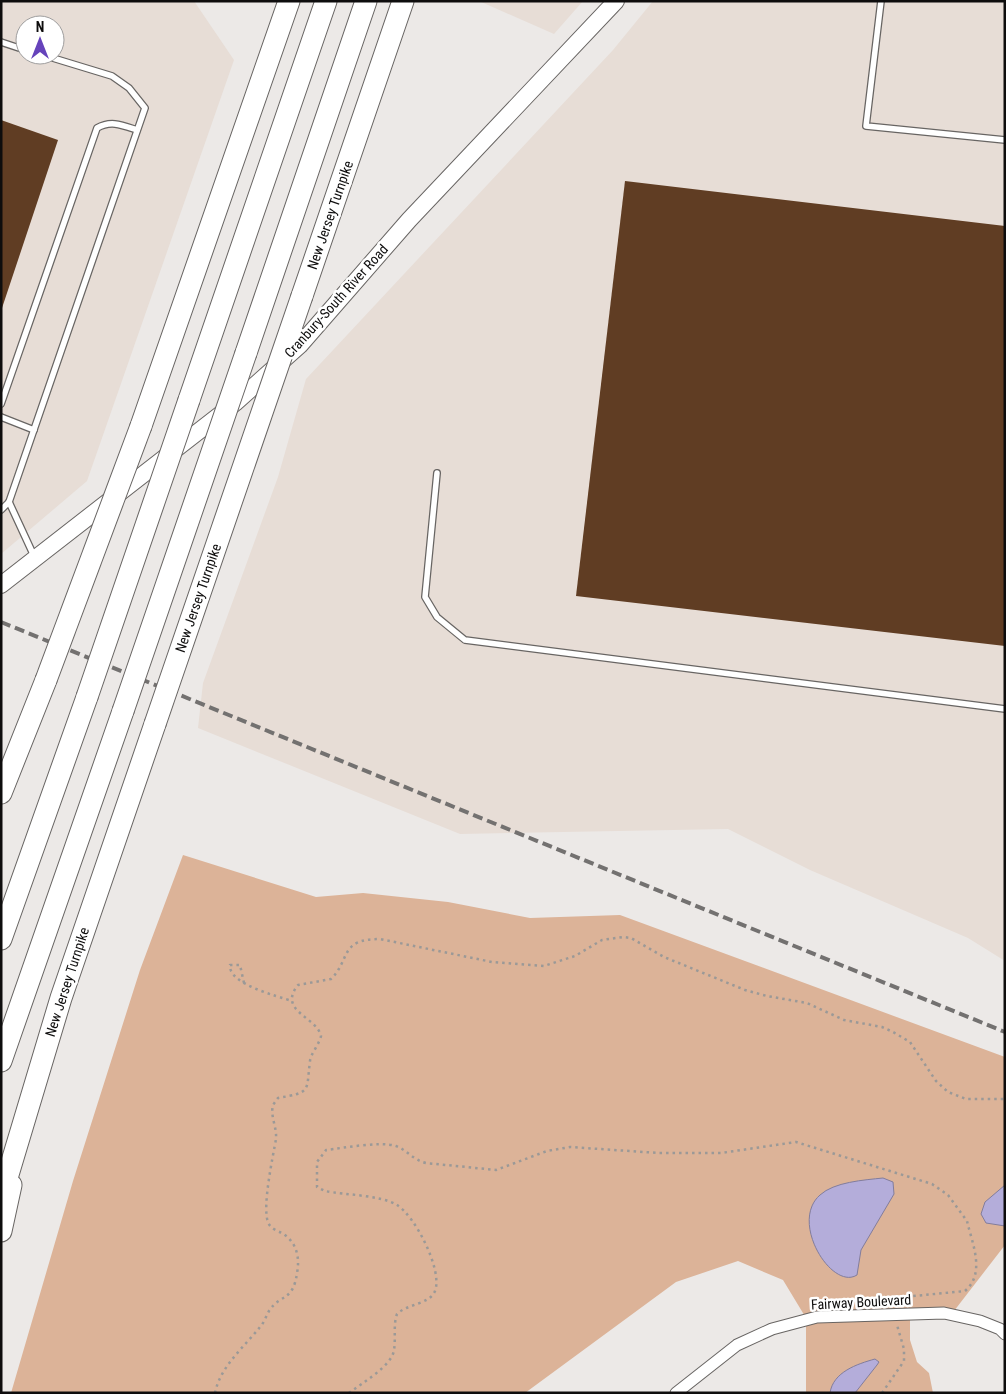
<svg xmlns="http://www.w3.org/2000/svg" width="1006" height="1394" viewBox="0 0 1006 1394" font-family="'Roboto Condensed',sans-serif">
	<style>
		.built { fill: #e7ddd6; fill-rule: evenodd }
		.green { fill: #dcb398 }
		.water { fill: #b4adda; stroke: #827d9c }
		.building { fill: #603d23 }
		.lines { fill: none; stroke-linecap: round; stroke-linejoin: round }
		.service-casing { stroke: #686563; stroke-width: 8 }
		.minor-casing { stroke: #686563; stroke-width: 13 }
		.secondary-casing { stroke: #686563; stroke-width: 18 }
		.motorway-casing { stroke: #686563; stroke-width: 23 }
		.path { stroke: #9b9997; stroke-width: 2.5; stroke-dasharray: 2.5 4; stroke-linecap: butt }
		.service { stroke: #fff; stroke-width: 5.5 }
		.minor { stroke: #fff; stroke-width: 11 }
		.secondary { stroke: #fff; stroke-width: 16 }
		.motorway { stroke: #fff; stroke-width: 21 }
		.rail { stroke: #737170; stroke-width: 4; stroke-dasharray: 10 5; stroke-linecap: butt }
		.motorway-bridge-casing { stroke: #686563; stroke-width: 23; stroke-linecap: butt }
		.motorway-bridge { stroke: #fff; stroke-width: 21 }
		.labels { text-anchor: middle; stroke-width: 5; stroke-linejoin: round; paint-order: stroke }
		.street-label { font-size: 14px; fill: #0e0d0d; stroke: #fff }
	</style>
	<rect width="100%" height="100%" fill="#ece9e7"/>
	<!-- built -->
	<g class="built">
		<path d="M 1,1 L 194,1 L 234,60 L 87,481 L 1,554 ZM 25,25 L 55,25 L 55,55 L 25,55 Z"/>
		<path d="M 479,1 L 583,1 L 554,34 Z"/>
		<path d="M 653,1 L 1005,1 L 1005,961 L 968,938 L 810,870 L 728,829 L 460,834 L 198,728 L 203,683 L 278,477 L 306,379 L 613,50 Z"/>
	</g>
	<!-- green -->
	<path class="green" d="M 183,855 L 316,897 L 363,893 L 448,902 L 530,918 L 620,915 L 1005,1057 L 1005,1245 L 954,1311 L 910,1312 L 910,1340 L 917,1362 L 929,1373 L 933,1393 L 806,1393 L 806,1318 L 783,1280 L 738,1261 L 676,1282 L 525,1393 L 11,1393 L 73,1181 L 140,970 Z"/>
	<!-- water -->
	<g class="water">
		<path d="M 883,1178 L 893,1182 L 894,1194 L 861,1250 L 857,1275 C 832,1291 789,1222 820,1195 C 834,1182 864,1180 883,1178 Z"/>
		<path d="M 1005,1185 L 1005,1226 L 986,1223 L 981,1214 L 985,1202 Z"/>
		<path d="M 875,1359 L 879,1362 L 877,1365 L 855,1393 L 830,1393 C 833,1372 857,1364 875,1359 Z"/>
	</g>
	<!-- building -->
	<g class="building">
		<path d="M 1,120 L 58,140 L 2,308 L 1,308 Z"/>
		<path d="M 625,181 L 1005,226 L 1005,646 L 576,596 Z"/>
	</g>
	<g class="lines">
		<!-- service casing -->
		<g class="service-casing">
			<g id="service">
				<path d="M 881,1 L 866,126 L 1005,140"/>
				<path d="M 1,42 L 25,50"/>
				<path d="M 1,404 L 97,128 C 111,120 122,125 137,130"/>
				<path d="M 1,417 L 34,430"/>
				<path d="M 437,473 L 425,597 L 437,617 L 465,640 L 1005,709"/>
				<path d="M 9,502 L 34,556"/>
				<path d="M 1,510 L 9,502 L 145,108 L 129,88 L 112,76 L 43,55"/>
			</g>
		</g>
		<!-- minor casing -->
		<g class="minor-casing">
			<path id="minor" d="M 676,1393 L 737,1345 L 772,1329 L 817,1317 L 944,1313 L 980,1321 L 1000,1329 L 1005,1334"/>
		</g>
		<!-- secondary casing -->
		<g class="secondary-casing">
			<path id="secondary" d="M 1,585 L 235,403 L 300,345 L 409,220 L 616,1"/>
		</g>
		<!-- motorway casing -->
		<g class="motorway-casing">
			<g id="motorway">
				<path d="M 302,296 L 403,1"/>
				<path d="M 246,353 L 366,1"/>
				<path d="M 189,400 L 326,1"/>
				<path d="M 141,426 L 289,1"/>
				<path d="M 1,793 L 46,680"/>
				<path d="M 1,939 L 87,697"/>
				<path d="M 1,1061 L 123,711"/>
				<path d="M 1,1198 L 61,998 L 155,724"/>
				<path d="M 1,1231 L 11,1185"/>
			</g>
		</g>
		<!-- path -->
		<g class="path">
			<path d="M 244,983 L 240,965 L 230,965 C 228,984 277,996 292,1001"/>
			<path d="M 215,1393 C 220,1367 244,1347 260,1327 C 264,1323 266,1316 269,1311 C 281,1293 293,1302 297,1273 C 300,1258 297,1242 282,1233 C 277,1231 270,1228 268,1222 C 262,1207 273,1156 276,1139 C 277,1127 270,1116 273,1105 L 278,1098 C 312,1092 306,1092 310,1061 C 311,1053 319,1045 321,1036 C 317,1017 277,1011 298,985 L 331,979 C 351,959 339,939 380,939 L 492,962 L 544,966 L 575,956 L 602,940 L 623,937 L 631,938 L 664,957 L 745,990 L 767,996 L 807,1003 L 844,1020 L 882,1027 L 893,1032 L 910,1042 L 936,1081 L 948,1092 L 966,1099 L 1005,1099"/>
			<path d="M 349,1393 C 362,1383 392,1366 394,1350 C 396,1338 393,1325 397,1314 C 407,1304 430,1304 435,1291 C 443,1270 415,1216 397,1205 C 381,1195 345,1195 325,1191 L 317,1187 L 317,1162 L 326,1150 C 343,1148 380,1141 396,1146 C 407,1150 413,1160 426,1163 L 496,1170 L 547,1151 L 570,1147 L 659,1153 L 721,1153 L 796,1142 L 932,1184 L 948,1195 L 967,1221 C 972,1243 986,1273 965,1291 L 903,1297 L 899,1302"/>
			<path d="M 882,1393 L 904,1361 L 904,1349 L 897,1325"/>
		</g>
		<!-- service -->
		<use href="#service" class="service"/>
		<!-- minor -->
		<use href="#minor" class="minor"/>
		<!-- secondary -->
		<use href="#secondary" class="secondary"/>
		<!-- motorway -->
		<use href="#motorway" class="motorway"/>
		<!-- rail -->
		<path class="rail" d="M 1,622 L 1005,1032"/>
		<!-- motorway-bridge casing -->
		<g class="motorway-bridge-casing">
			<g id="motorway-bridge">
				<path d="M 46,680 L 141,426"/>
				<path d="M 87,697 L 189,400"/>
				<path d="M 123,711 L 246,353"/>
				<path d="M 155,724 L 302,296"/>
			</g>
		</g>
		<!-- motorway-bridge -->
		<use href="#motorway-bridge" class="motorway-bridge"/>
	</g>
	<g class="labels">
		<!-- street labels -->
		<g class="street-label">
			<text transform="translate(330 215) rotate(-71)" y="5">New Jersey Turnpike</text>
			<text transform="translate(336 301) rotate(-48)" y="5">Cranbury-South River Road</text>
			<text transform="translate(198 598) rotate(-71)" y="5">New Jersey Turnpike</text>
			<text transform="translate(67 982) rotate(-72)" y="5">New Jersey Turnpike</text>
			<text transform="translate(861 1302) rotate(-3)" y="5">Fairway Boulevard</text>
		</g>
	</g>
	<!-- border -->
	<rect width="1006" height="1394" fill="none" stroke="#0e0d0d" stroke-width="5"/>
	<!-- north arrow -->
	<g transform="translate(40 40)"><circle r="24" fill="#ffffff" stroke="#9f9e9e"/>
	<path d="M0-4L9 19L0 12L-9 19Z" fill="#6643bb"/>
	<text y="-8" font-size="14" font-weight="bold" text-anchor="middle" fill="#0e0d0d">N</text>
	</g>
</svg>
